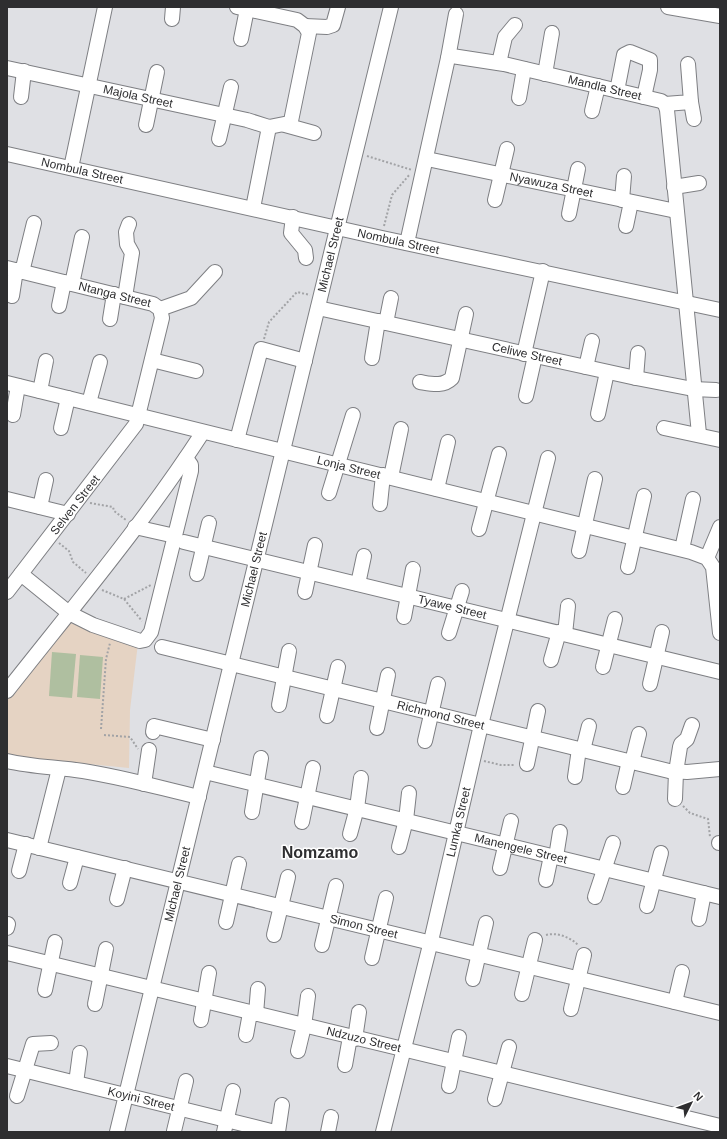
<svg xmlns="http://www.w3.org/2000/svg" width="727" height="1139" viewBox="0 0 727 1139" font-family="Arial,sans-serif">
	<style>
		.education { fill: #e5d3c3 }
		.green { fill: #afbfa0 }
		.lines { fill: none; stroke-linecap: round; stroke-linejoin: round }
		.minor-casing { stroke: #7e7f83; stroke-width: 16 }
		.path { stroke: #a2a3a6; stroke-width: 2; stroke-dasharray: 2 2; stroke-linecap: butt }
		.minor { stroke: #fff; stroke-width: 14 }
		.labels { text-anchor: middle; stroke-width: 3; stroke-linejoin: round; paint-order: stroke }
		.street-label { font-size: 12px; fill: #2e2e30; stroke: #fff }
		.district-label { font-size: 16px; font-weight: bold; fill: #2e2e30; stroke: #fff }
	</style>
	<rect width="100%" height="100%" fill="#dfe0e4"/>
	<!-- education -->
	<path class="education" d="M 67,622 L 138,643 L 130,710 L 129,768 L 7,756 L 7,699 Z"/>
	<!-- green -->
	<g class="green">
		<path d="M 52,652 L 76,654 L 72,698 L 49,696 Z"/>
		<path d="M 80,655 L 103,657 L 100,699 L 77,697 Z"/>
	</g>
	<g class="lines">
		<!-- minor casing -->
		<g class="minor-casing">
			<g id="minor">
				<path d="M 668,7 L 720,16"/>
				<path d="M 172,19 L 173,7"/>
				<path d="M 305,26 L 327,27 L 333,25 L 338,7"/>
				<path d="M 241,39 L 247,9"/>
				<path d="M 448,58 L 456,14"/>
				<path d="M 499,63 L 505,37 L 515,25"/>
				<path id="s1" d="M 7,68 L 247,120 L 269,127 L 289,123 L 291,121 L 309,33 L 305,26 L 297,20 L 237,7"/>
				<path d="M 545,74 L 552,33"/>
				<path d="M 617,91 L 624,55 L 630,52 L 650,60 L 650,70 L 644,97"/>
				<path d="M 21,97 L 24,71"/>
				<path d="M 519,98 L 524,69"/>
				<path d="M 691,102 L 694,119"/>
				<path d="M 665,104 L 691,102 L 688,64"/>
				<path d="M 592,111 L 598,86"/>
				<path d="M 146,125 L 157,72"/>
				<path d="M 285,125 L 314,133"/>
				<path d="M 219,139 L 231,87"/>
				<path id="s2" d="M 7,154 L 382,238 L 720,310"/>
				<path id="s3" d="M 427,159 L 676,211"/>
				<path d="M 71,168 L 105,7"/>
				<path d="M 674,187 L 699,183"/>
				<path d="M 495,200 L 507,149"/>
				<path d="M 622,200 L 624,176"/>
				<path d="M 253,208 L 269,127"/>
				<path d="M 569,214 L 578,169"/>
				<path d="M 293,217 L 291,233 L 305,250 L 306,258"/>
				<path d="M 626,226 L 631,202"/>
				<path id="s4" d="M 407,243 L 448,58 L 452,56 L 504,64 L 661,101 L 665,104 L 667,110 L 699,434"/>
				<path id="s5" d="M 7,268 L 153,304 L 160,309 L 162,318 L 136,424 L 7,592"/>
				<path d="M 22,272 L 34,223"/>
				<path d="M 72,284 L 82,237"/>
				<path d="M 12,296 L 16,270"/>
				<path d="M 125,297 L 132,253 L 127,244 L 126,232 L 129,224"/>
				<path d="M 59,306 L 64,282"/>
				<path id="s6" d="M 318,308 L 636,378 L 693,389 L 716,390"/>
				<path d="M 160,309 L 191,298 L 215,272"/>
				<path d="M 110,319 L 114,294"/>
				<path d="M 386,323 L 391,298"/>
				<path d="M 524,354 L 543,271"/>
				<path d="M 372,358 L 378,321"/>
				<path d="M 152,360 L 196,371"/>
				<path d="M 586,367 L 592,341"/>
				<path d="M 636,378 L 638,353"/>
				<path d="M 420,382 C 432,384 443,387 452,378 L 466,314"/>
				<path id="s7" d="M 7,383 L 691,552 L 707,558 L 713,567 L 720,633"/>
				<path d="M 40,391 L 46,361"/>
				<path d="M 526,396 L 535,356"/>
				<path d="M 89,403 L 100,362"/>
				<path d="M 598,414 L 607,372"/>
				<path d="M 13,415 L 18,386"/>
				<path d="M 61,428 L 68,398"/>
				<path d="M 664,428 L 720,440"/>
				<path d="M 237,440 L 261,349 L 305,361"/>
				<path d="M 391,477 L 401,429"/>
				<path d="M 437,489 L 448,442"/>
				<path d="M 329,493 L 353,415"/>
				<path d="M 7,499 L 68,514"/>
				<path d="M 380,504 L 383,475"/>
				<path d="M 40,507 L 46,480"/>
				<path d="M 135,527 L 175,536"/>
				<path d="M 479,529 L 499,454"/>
				<path id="s8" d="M 184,542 L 720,672"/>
				<path d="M 682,549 L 693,499"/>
				<path d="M 579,551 L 595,479"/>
				<path d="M 707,558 L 720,527"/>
				<path d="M 628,567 L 644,496"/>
				<path d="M 21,574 L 69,613 L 93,625 L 140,641 L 145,640 L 151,632 L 191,471 L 191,465 L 186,458"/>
				<path d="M 197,574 L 209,523"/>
				<path d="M 358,584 L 364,556"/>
				<path d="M 305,592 L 315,545"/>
				<path d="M 404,617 L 413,569"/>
				<path d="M 449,633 L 462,591"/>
				<path d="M 565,634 L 568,606"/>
				<path id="s9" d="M 162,647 L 669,771 L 687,772 L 720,769"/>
				<path d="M 551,660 L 559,632"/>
				<path d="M 603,667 L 615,619"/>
				<path d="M 650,684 L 662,632"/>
				<path d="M 7,691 C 74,606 144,523 203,432"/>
				<path d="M 279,705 L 289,651"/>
				<path d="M 327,716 L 338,667"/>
				<path d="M 377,728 L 388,675"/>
				<path d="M 153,732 L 154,726 L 213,740"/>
				<path d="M 425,741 L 438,684"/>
				<path d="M 583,750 L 589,726"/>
				<path d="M 7,761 C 32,767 57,767 83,771 C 122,777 160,788 199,797"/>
				<path d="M 632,762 L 639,734"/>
				<path d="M 527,764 L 538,711"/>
				<path id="s10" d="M 205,772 L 720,897"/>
				<path d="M 575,777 L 579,749"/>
				<path d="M 144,784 L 149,750"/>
				<path d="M 623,787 L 629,761"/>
				<path d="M 675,799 L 676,772 L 680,747 L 681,744 L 687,739 L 692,725"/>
				<path d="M 252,812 L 261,758"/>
				<path d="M 302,822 L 313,768"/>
				<path d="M 350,834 L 357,808 L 361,778"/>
				<path id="s11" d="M 7,840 L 720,1013"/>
				<path d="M 719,843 L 720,843"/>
				<path d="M 399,847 L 406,820 L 409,793"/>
				<path d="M 39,848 L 59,769"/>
				<path d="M 556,857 L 560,832"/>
				<path d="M 500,868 L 511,821"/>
				<path d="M 19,871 L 26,844"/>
				<path d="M 546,880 L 551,856"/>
				<path d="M 70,883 L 77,857"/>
				<path d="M 595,897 L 613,843"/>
				<path d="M 117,899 L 125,868"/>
				<path d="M 647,906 L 661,853"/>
				<path d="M 699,919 L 704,893"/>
				<path d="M 226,922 L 239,864"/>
				<path d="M 7,928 L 8,924"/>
				<path d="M 274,935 L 288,877"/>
				<path d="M 322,945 L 336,886"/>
				<path id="s12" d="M 7,953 L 720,1126"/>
				<path d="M 372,958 L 386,898"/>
				<path d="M 473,979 L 486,923"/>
				<path d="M 45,990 L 55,942"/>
				<path d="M 522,994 L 535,940"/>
				<path d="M 675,1002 L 682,972"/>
				<path d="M 95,1004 L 106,949"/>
				<path d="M 571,1009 L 584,955"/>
				<path d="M 256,1014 L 258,989"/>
				<path d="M 201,1020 L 209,973"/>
				<path d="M 246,1035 L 250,1013"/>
				<path d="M 355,1039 L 359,1012"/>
				<path d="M 298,1051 L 304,1026 L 308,996"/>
				<path d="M 345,1065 L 350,1037"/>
				<path id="s13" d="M 7,1066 L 275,1132"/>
				<path d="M 76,1083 L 80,1053"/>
				<path d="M 449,1086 L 459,1037"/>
				<path d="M 17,1096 L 33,1044 L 51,1043"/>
				<path d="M 495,1099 L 509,1047"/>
				<path d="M 174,1131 L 186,1081"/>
				<path id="s14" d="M 117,1132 L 391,7"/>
				<path d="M 224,1132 L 233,1091"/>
				<path d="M 278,1132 L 282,1105"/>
				<path d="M 328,1132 L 331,1117"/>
				<path id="s15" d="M 383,1132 L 431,941 L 481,725 L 548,458"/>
			</g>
		</g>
		<!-- path -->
		<g class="path">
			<path d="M 367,156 L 412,170"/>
			<path d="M 384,226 L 392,195 L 410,174"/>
			<path d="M 264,339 L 269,322 L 297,292 L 310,295"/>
			<path d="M 90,503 L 113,507 L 114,511 L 126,520"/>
			<path d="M 59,543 L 69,551 L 73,562 L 86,573"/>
			<path d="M 102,590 L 124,599 L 142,621"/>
			<path d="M 124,599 L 151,585"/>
			<path d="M 101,729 L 106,659 L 110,643"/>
			<path d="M 104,735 L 130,737 L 138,749"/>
			<path d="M 484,761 L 501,765 L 515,765"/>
			<path d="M 683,806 L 690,813 L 708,819 L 710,837"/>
			<path d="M 546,935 C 557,932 570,937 578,945"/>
		</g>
		<!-- minor -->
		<use href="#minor" class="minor"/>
	</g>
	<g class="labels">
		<!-- street labels -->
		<g class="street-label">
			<text dy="4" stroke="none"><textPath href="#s4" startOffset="350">Mandla Street</textPath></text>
			<text dy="4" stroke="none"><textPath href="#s1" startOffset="134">Majola Street</textPath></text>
			<text dy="4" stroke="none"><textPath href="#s2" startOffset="77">Nombula Street</textPath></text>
			<text dy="4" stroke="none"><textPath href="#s3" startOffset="127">Nyawuza Street</textPath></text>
			<text dy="4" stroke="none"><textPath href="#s2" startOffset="401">Nombula Street</textPath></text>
			<text dy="4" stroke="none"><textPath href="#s14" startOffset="903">Michael Street</textPath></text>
			<text dy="4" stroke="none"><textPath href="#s5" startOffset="111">Ntanga Street</textPath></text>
			<text dy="4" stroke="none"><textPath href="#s6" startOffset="214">Celiwe Street</textPath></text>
			<text dy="4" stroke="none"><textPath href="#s7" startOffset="352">Lonja Street</textPath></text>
			<text transform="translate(75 505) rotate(-52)" y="4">Selven Street</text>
			<text dy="4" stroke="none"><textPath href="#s14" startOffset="579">Michael Street</textPath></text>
			<text dy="4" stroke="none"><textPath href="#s8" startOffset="276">Tyawe Street</textPath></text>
			<text dy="4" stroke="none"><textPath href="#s9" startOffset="287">Richmond Street</textPath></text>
			<text dy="4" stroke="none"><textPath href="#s15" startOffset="319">Lumka Street</textPath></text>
			<text dy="4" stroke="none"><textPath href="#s10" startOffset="325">Manengele Street</textPath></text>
			<text dy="4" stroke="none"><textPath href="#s14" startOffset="255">Michael Street</textPath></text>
			<text dy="4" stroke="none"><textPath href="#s11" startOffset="367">Simon Street</textPath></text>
			<text dy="4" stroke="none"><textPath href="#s12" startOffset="367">Ndzuzo Street</textPath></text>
			<text dy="4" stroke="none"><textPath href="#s13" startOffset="138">Koyini Street</textPath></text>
		</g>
		<!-- district labels -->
		<g class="district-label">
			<text x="320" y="858">Nomzamo</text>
		</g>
	</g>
	<!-- border -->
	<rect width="727" height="1139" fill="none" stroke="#2e2e30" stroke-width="16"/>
	<!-- north arrow -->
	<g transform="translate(691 1103) rotate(48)" stroke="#ffffff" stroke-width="3" paint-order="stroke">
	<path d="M0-3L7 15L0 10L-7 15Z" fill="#2e2e30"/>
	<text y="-6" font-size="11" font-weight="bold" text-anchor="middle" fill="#2e2e30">N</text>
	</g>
</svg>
